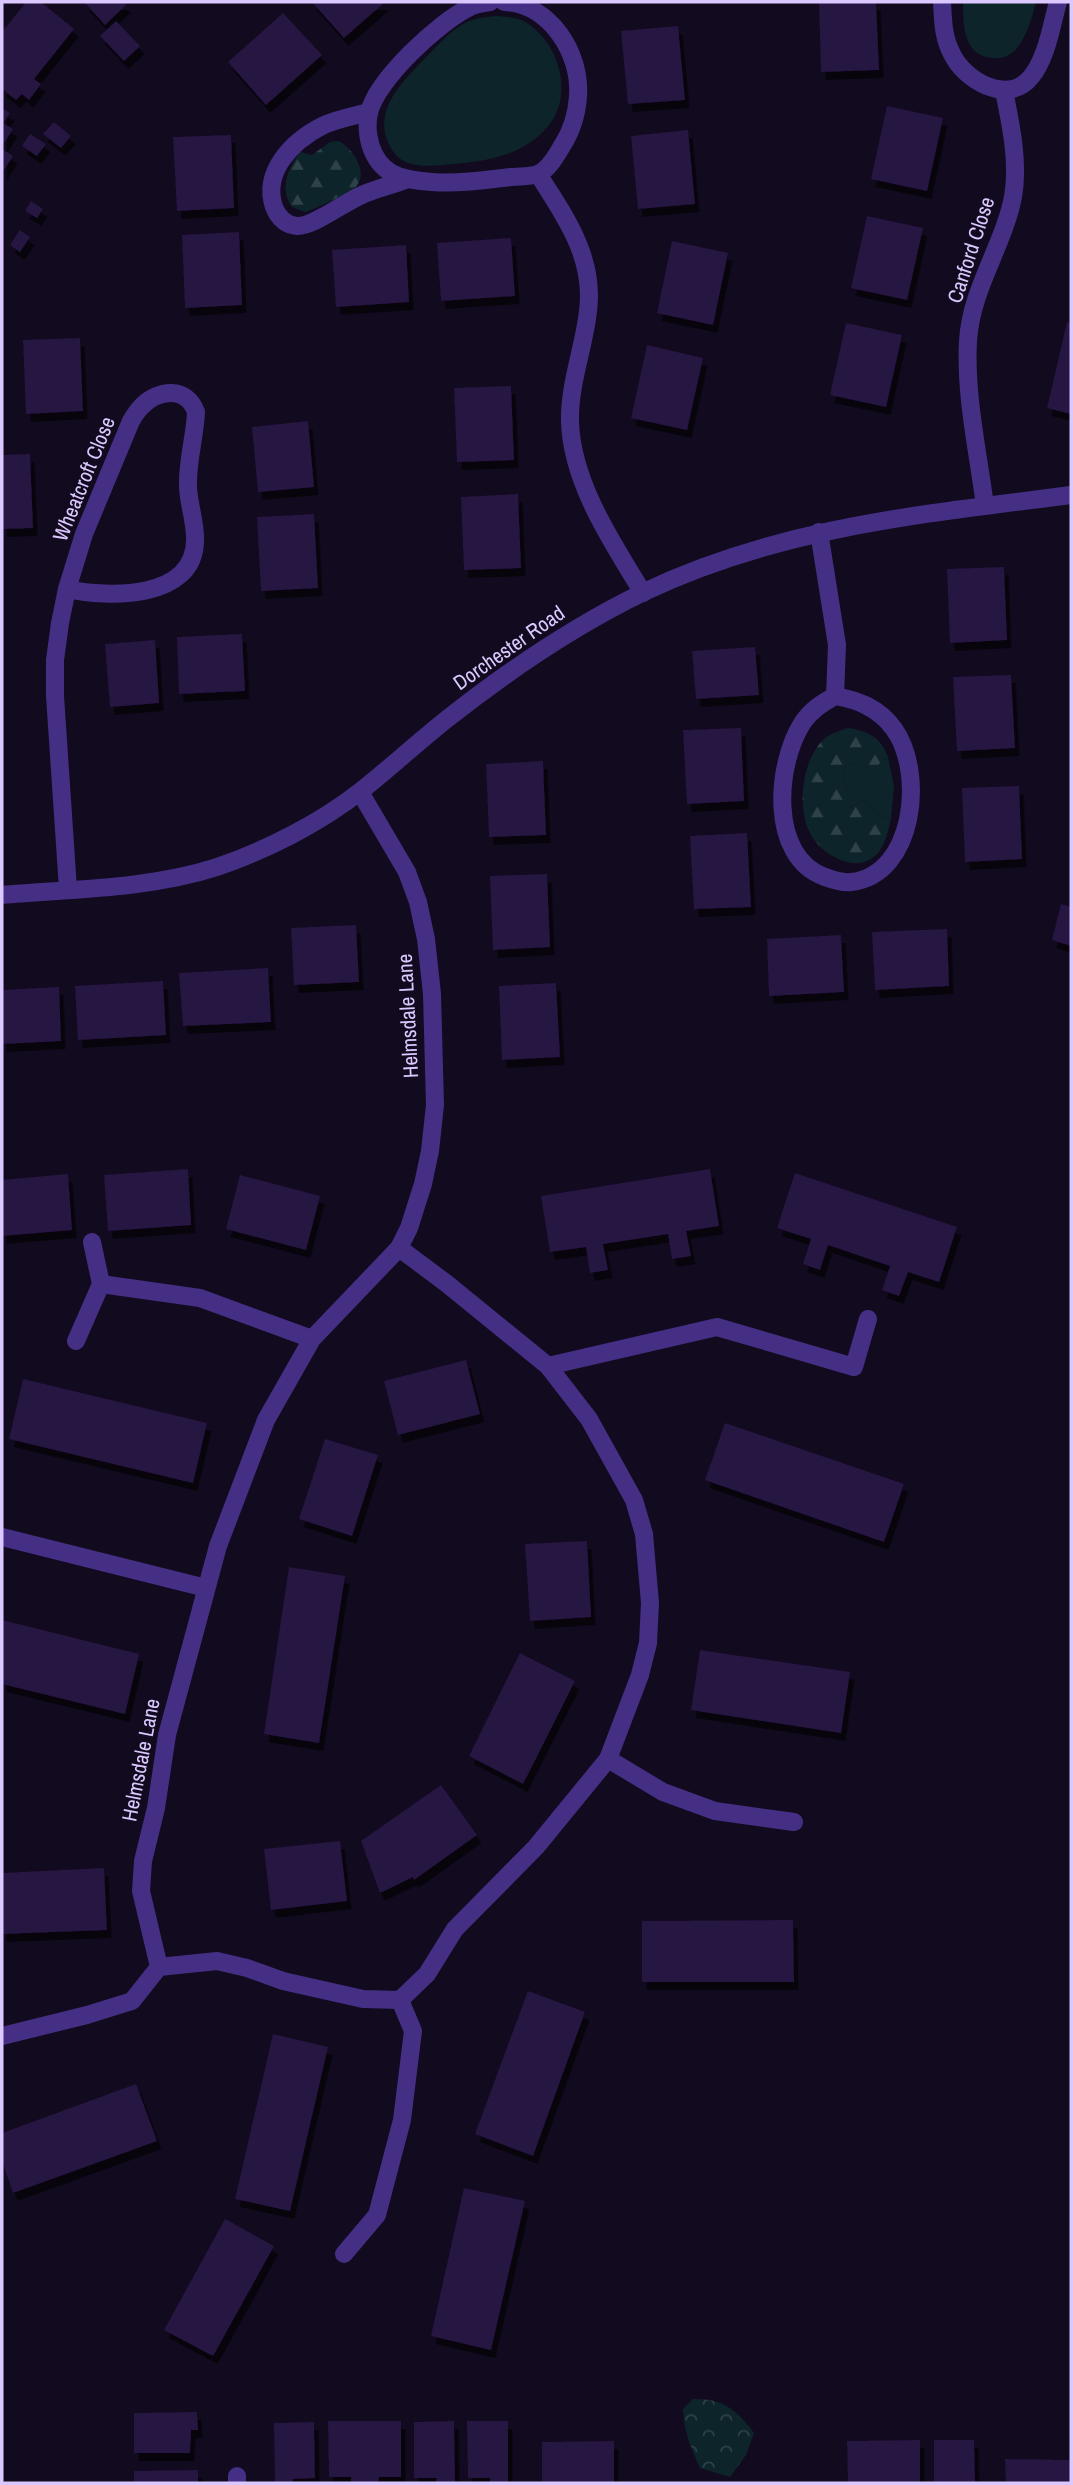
<svg xmlns="http://www.w3.org/2000/svg" width="1073" height="2485" viewBox="0 0 1073 2485" font-family="'Archivo Narrow',sans-serif">
	<style>
		.green { fill: #0c242a }
		.forest { fill: url(#forest-firs) }
		.park { fill: url(#park-crowns) }
		.building { fill: #281442; filter: url(#shadow) }
		.lines { fill: none; stroke-linecap: round; stroke-linejoin: round }
		.lane { stroke: #452f84; stroke-width: 18 }
		.street { stroke: #452f84; stroke-width: 18 }
		.labels { text-anchor: middle; stroke-width: 6; stroke-linejoin: round; paint-order: stroke }
		.street-label { font-size: 21px; fill: #dbc8ff; stroke: #120a1f }
	</style>
	<defs>
		<pattern id="forest-firs" width="22" height="20" patternUnits="userSpaceOnUse" patternTransform="scale(1.75)"><rect width="22" height="20" fill="#0c242a"/><path d="M5 1l3.5 6h-7zM16 11l3.5 6h-7z" fill="#2f424a"/></pattern>
		<pattern id="park-crowns" width="20" height="18" patternUnits="userSpaceOnUse" patternTransform="scale(1.75)"><rect width="20" height="18" fill="#0c242a"/><path d="M2 6a3 3 0 1 1 6 0M12 15a3 3 0 1 1 6 0" fill="none" stroke="#2f424a"/></pattern>
		<filter id="shadow"><feDropShadow dx="4.5" dy="8" stdDeviation="0" flood-color="#0009"/></filter>
	</defs>
	<rect width="100%" height="100%" fill="#120a1f"/>
	<!-- green -->
	<g class="green">
		<path d="M 963,2 L 1036,2 C 1032,18 1026,40 1013,52 C 1007,57 1001,59 993,58 C 963,56 963,25 963,2 Z"/>
		<path d="M 496,16 C 506,17 518,17 527,23 C 559,44 574,93 549,125 C 525,155 489,161 454,164 C 441,165 429,167 417,165 C 405,163 397,159 391,148 C 369,111 405,79 429,54 C 440,43 451,30 465,23 C 475,18 485,17 496,16 Z"/>
		<path d="M 888,757 L 894,786 L 891,819 L 882,817 L 863,801 L 850,808 L 843,800 L 848,794 L 844,778 L 846,764 L 878,765 Z"/>
	</g>
	<!-- forest -->
	<g class="forest">
		<path d="M 339,141 C 353,149 370,173 355,188 C 351,192 313,210 305,212 L 292,207 C 279,188 288,169 300,152 L 312,155 L 330,142 Z"/>
		<path d="M 848,728 C 869,731 881,738 888,757 L 878,765 L 859,768 L 855,764 L 846,765 L 844,778 L 848,794 L 844,800 L 850,808 L 863,801 L 882,817 L 891,819 C 888,831 886,843 878,853 C 858,876 822,855 811,835 C 796,809 802,759 824,739 C 831,733 839,731 848,728 Z"/>
	</g>
	<!-- park -->
	<path class="park" d="M 693,2399 C 723,2398 737,2410 754,2433 L 746,2455 L 730,2477 L 700,2468 C 691,2448 684,2432 683,2409 Z"/>
	<!-- building -->
	<g class="building">
		<path d="M 26,2 L 41,2 L 74,29 L 34,79 L 41,84 L 29,100 L 22,94 L 16,100 L 2,89 L 2,32 Z"/>
		<path d="M 87,2 L 123,2 L 126,5 L 105,25 L 85,3 Z"/>
		<path d="M 312,2 L 385,2 L 344,38 Z"/>
		<path d="M 819,2 L 876,2 L 879,70 L 821,72 Z"/>
		<path d="M 283,13 L 322,55 L 266,105 L 228,62 Z"/>
		<path d="M 116,21 L 140,46 L 124,61 L 100,36 Z"/>
		<path d="M 678,26 L 685,100 L 628,104 L 621,31 Z"/>
		<path d="M 887,106 L 943,118 L 927,191 L 871,179 Z"/>
		<path d="M 2,108 L 10,113 L 3,123 L 13,129 L 2,146 Z"/>
		<path d="M 54,122 L 71,136 L 61,148 L 43,134 Z"/>
		<path d="M 688,130 L 695,204 L 638,209 L 631,136 Z"/>
		<path d="M 30,134 L 46,144 L 37,156 L 22,146 Z"/>
		<path d="M 231,135 L 234,208 L 177,211 L 173,137 Z"/>
		<path d="M 2,149 L 13,156 L 2,173 Z"/>
		<path d="M 31,201 L 43,209 L 37,218 L 25,211 Z"/>
		<path d="M 867,216 L 923,228 L 907,300 L 851,288 Z"/>
		<path d="M 20,230 L 30,237 L 20,252 L 10,245 Z"/>
		<path d="M 239,232 L 242,305 L 185,308 L 182,235 Z"/>
		<path d="M 511,238 L 515,296 L 441,301 L 437,243 Z"/>
		<path d="M 672,241 L 728,253 L 713,325 L 657,313 Z"/>
		<path d="M 406,245 L 409,302 L 336,307 L 332,250 Z"/>
		<path d="M 1067,322 L 1071,323 L 1071,414 L 1047,408 Z"/>
		<path d="M 846,323 L 902,335 L 886,407 L 830,395 Z"/>
		<path d="M 80,338 L 83,411 L 26,414 L 23,340 Z"/>
		<path d="M 647,345 L 703,358 L 687,430 L 631,418 Z"/>
		<path d="M 511,386 L 514,460 L 457,462 L 454,388 Z"/>
		<path d="M 308,421 L 314,487 L 258,492 L 252,427 Z"/>
		<path d="M 30,454 L 33,528 L 2,529 L 2,455 Z"/>
		<path d="M 518,494 L 521,568 L 464,570 L 461,497 Z"/>
		<path d="M 314,514 L 318,588 L 261,591 L 257,517 Z"/>
		<path d="M 1004,567 L 1007,640 L 950,643 L 947,569 Z"/>
		<path d="M 242,634 L 245,691 L 179,694 L 177,637 Z"/>
		<path d="M 155,640 L 159,703 L 110,707 L 105,644 Z"/>
		<path d="M 755,647 L 759,695 L 696,699 L 692,651 Z"/>
		<path d="M 1011,675 L 1015,748 L 957,751 L 953,677 Z"/>
		<path d="M 741,728 L 744,801 L 687,804 L 683,730 Z"/>
		<path d="M 543,761 L 546,835 L 489,837 L 486,764 Z"/>
		<path d="M 1019,786 L 1022,859 L 965,862 L 962,788 Z"/>
		<path d="M 747,833 L 751,907 L 694,909 L 690,836 Z"/>
		<path d="M 547,874 L 550,947 L 493,950 L 490,876 Z"/>
		<path d="M 1061,904 L 1071,907 L 1071,946 L 1052,940 Z"/>
		<path d="M 356,925 L 359,982 L 294,985 L 291,928 Z"/>
		<path d="M 947,929 L 949,986 L 875,990 L 872,932 Z"/>
		<path d="M 841,935 L 844,992 L 769,996 L 767,939 Z"/>
		<path d="M 268,968 L 271,1022 L 183,1026 L 179,973 Z"/>
		<path d="M 163,981 L 166,1035 L 78,1040 L 75,986 Z"/>
		<path d="M 556,983 L 560,1057 L 502,1060 L 499,986 Z"/>
		<path d="M 59,987 L 61,1041 L 2,1044 L 2,990 Z"/>
		<path d="M 188,1169 L 191,1225 L 108,1231 L 104,1175 Z"/>
		<path d="M 710,1169 L 719,1226 L 686,1231 L 691,1256 L 672,1259 L 668,1234 L 603,1244 L 608,1270 L 590,1273 L 586,1247 L 550,1252 L 541,1196 Z"/>
		<path d="M 795,1173 L 957,1227 L 939,1282 L 908,1272 L 899,1296 L 882,1290 L 890,1266 L 828,1245 L 820,1270 L 803,1264 L 811,1239 L 777,1228 Z"/>
		<path d="M 68,1174 L 72,1230 L 2,1236 L 2,1180 Z"/>
		<path d="M 240,1175 L 320,1196 L 306,1250 L 226,1229 Z"/>
		<path d="M 466,1360 L 480,1414 L 398,1435 L 384,1381 Z"/>
		<path d="M 23,1379 L 207,1423 L 193,1483 L 9,1439 Z"/>
		<path d="M 725,1423 L 904,1484 L 884,1542 L 705,1480 Z"/>
		<path d="M 325,1439 L 378,1455 L 352,1536 L 299,1519 Z"/>
		<path d="M 587,1541 L 591,1617 L 530,1621 L 525,1544 Z"/>
		<path d="M 289,1567 L 345,1576 L 319,1743 L 264,1734 Z"/>
		<path d="M 2,1620 L 139,1654 L 125,1714 L 2,1684 Z"/>
		<path d="M 700,1650 L 850,1672 L 841,1733 L 691,1710 Z"/>
		<path d="M 520,1653 L 575,1681 L 523,1784 L 469,1756 Z"/>
		<path d="M 441,1785 L 477,1835 L 414,1880 L 413,1877 L 380,1893 L 361,1841 Z"/>
		<path d="M 340,1841 L 347,1901 L 271,1910 L 264,1849 Z"/>
		<path d="M 104,1868 L 107,1930 L 2,1934 L 2,1873 Z"/>
		<path d="M 793,1920 L 794,1982 L 642,1982 L 642,1921 Z"/>
		<path d="M 528,1991 L 585,2012 L 533,2156 L 475,2134 Z"/>
		<path d="M 273,2034 L 328,2047 L 290,2211 L 235,2199 Z"/>
		<path d="M 136,2084 L 157,2141 L 13,2193 L 2,2161 L 2,2133 Z"/>
		<path d="M 464,2188 L 525,2201 L 491,2350 L 431,2336 Z"/>
		<path d="M 225,2219 L 274,2246 L 213,2356 L 164,2330 Z"/>
		<path d="M 197,2412 L 198,2430 L 191,2430 L 190,2453 L 134,2453 L 134,2413 Z"/>
		<path d="M 328,2421 L 401,2421 L 401,2477 L 379,2477 L 378,2483 L 351,2483 L 351,2477 L 329,2477 Z"/>
		<path d="M 454,2421 L 455,2483 L 436,2483 L 437,2478 L 414,2478 L 414,2422 Z"/>
		<path d="M 467,2421 L 508,2421 L 508,2483 L 490,2483 L 490,2478 L 468,2478 Z"/>
		<path d="M 314,2422 L 315,2478 L 293,2479 L 292,2483 L 275,2483 L 274,2423 Z"/>
		<path d="M 920,2440 L 920,2483 L 848,2483 L 847,2441 Z"/>
		<path d="M 934,2440 L 974,2440 L 975,2483 L 934,2483 Z"/>
		<path d="M 614,2441 L 614,2483 L 542,2483 L 542,2442 Z"/>
		<path d="M 1005,2459 L 1071,2460 L 1071,2483 L 1006,2483 Z"/>
		<path d="M 198,2470 L 198,2483 L 134,2483 L 134,2471 Z"/>
	</g>
	<g class="lines">
		<!-- lane -->
		<g class="lane">
			<path d="M 2,1537 L 206,1588"/>
			<path d="M 608,1759 L 663,1792 L 715,1811 L 794,1822"/>
			<path d="M 2,2036 L 87,2015 L 132,2001 L 159,1967"/>
		</g>
		<!-- street -->
		<g class="street">
			<path d="M 490,2 C 484,3 476,4 470,7 C 440,21 376,80 369,113 C 366,126 368,142 374,154 C 386,178 408,180 432,182 C 459,184 485,180 511,177 C 519,176 531,177 538,174 C 549,169 556,156 562,146 C 571,132 577,113 578,96 C 581,53 550,4 504,2"/>
			<path d="M 942,2 C 943,20 943,38 952,54 C 964,80 1008,106 1031,77 C 1047,57 1051,27 1058,2"/>
			<path d="M 369,112 C 354,116 336,119 322,126 C 293,141 262,171 274,207 C 278,217 285,225 297,226 C 313,227 346,201 364,194 C 378,188 392,185 405,180"/>
			<path d="M 538,174 C 565,216 595,258 588,311 C 584,348 569,384 570,422 C 572,483 612,542 643,593"/>
			<path d="M 985,506 C 978,452 965,395 968,341 C 971,289 1003,247 1013,197 C 1019,163 1011,125 1004,91"/>
			<path d="M 819,532 L 837,645 L 835,696"/>
			<path d="M 67,589 C 108,598 194,600 195,541 C 196,521 187,501 188,482 C 188,458 195,436 196,412 C 187,386 158,389 141,407 C 137,411 134,416 131,421 L 84,534 L 67,589 L 60,623 L 55,660 L 55,696 L 68,889"/>
			<path d="M 835,696 C 858,700 879,708 894,729 C 925,772 915,875 851,882 C 842,883 833,880 825,877 C 768,857 776,763 803,722 C 811,710 822,703 835,696 Z"/>
			<path d="M 360,792 L 407,872 L 418,902 L 426,939 L 432,994 L 435,1105 L 430,1151 L 423,1184 L 409,1228 L 399,1248 L 312,1339 L 266,1420 L 218,1546 L 167,1735 L 156,1808 L 143,1861 L 141,1891 L 159,1967 L 217,1961 L 247,1968 L 283,1981 L 363,1999 L 400,2000 L 427,1974 L 455,1929 L 536,1847 L 608,1759 L 640,1675 L 648,1643 L 650,1603 L 644,1534 L 634,1500 L 589,1419 L 548,1366 L 446,1283 L 399,1248"/>
			<path d="M 2,895 C 72,889 149,889 217,867 C 267,850 320,823 362,790 C 391,767 418,742 447,719 C 509,670 574,626 644,592 C 780,527 924,514 1071,495"/>
			<path d="M 101,1284 L 200,1298 L 312,1339"/>
			<path d="M 76,1341 L 101,1284 L 92,1242"/>
			<path d="M 548,1366 L 717,1327 L 854,1367 L 868,1319"/>
			<path d="M 344,2254 L 377,2215 L 402,2120 L 413,2031 L 400,2000"/>
			<path d="M 237,2476 L 237,2483"/>
		</g>
	</g>
	<g class="labels">
		<!-- street labels -->
		<g class="street-label">
			<text transform="translate(971 250) rotate(-72)" y="7">Canford Close</text>
			<text transform="translate(84 479) rotate(-68)" y="7">Wheatcroft Close</text>
			<text transform="translate(509 648) rotate(-35)" y="7">Dorchester Road</text>
			<text transform="translate(408 1016) rotate(-93)" y="7">Helmsdale Lane</text>
			<text transform="translate(141 1760) rotate(-79)" y="7">Helmsdale Lane</text>
		</g>
	</g>
	<!-- border -->
	<rect width="1073" height="2485" fill="none" stroke="#dbc8ff" stroke-width="7"/>
</svg>
